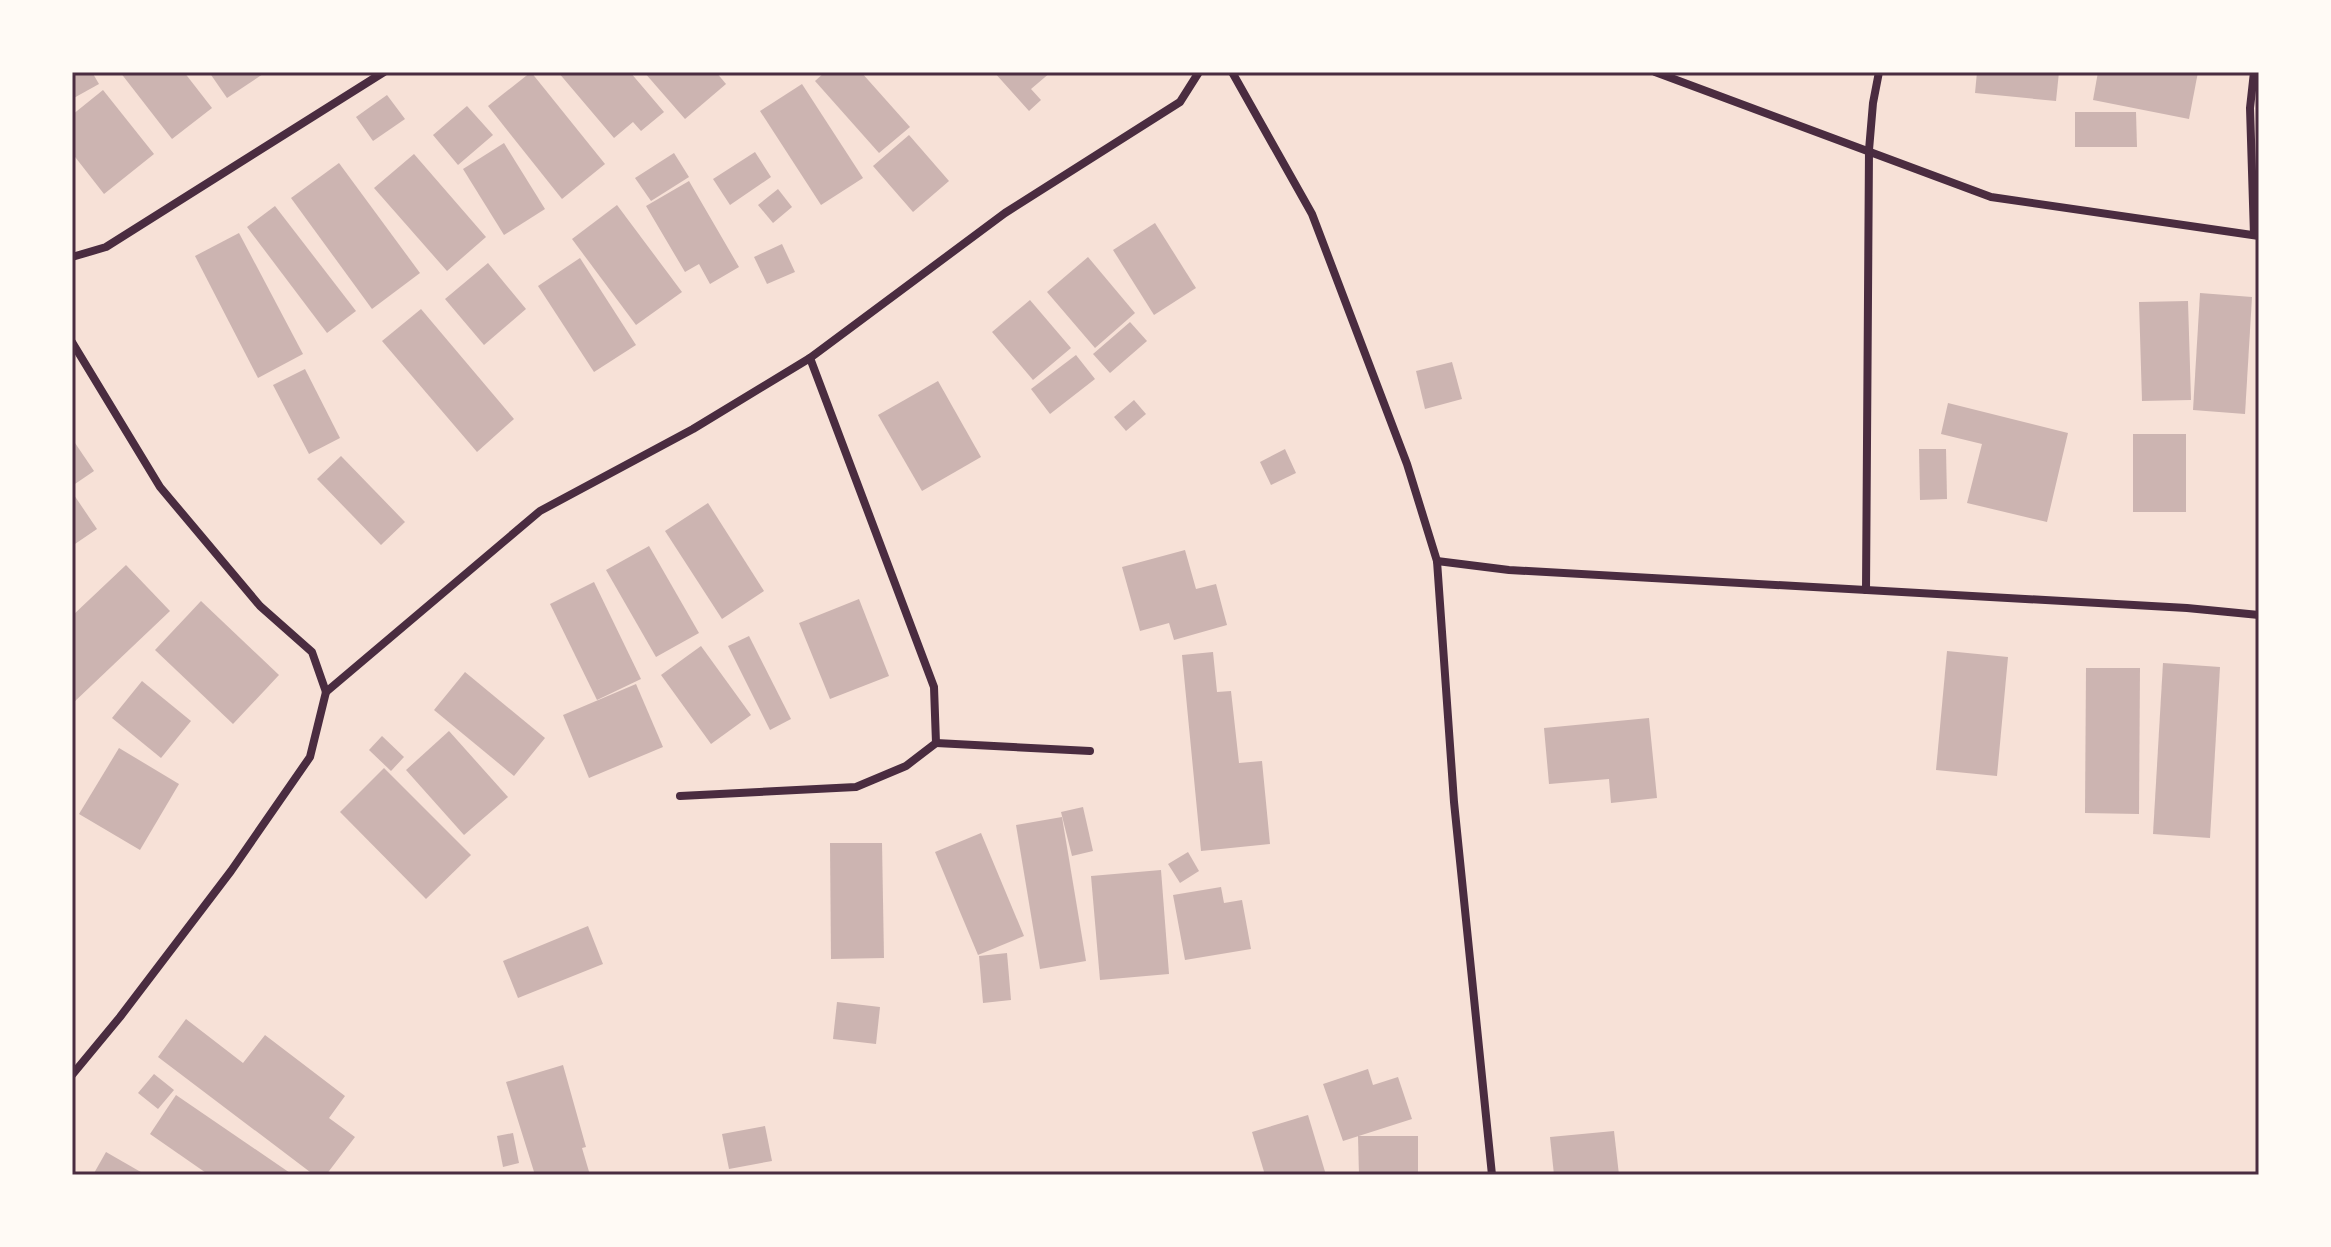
<svg xmlns="http://www.w3.org/2000/svg" width="2331" height="1247" viewBox="0 0 2331 1247" font-family="'Work Sans',sans-serif">
	<style>
		.building { fill: #ccb4b1 }
		.lines { fill: none; stroke-linecap: round; stroke-linejoin: round }
		.minor { stroke: #4a2c40; stroke-width: 8 }
		.neatline { fill: none; stroke: #4a2c40; stroke-width: 3 }
	</style>
	<rect width="100%" height="100%" fill="#f7e1d7"/>
	<!-- building -->
	<g class="building">
		<path d="M 72,72 L 92,72 L 99,84 L 72,99 Z"/>
		<path d="M 120,72 L 184,72 L 212,108 L 172,139 Z"/>
		<path d="M 209,72 L 266,72 L 227,98 Z"/>
		<path d="M 531,72 L 605,164 L 562,199 L 488,106 Z"/>
		<path d="M 558,72 L 630,72 L 664,112 L 641,131 L 633,122 L 614,138 Z"/>
		<path d="M 644,72 L 716,72 L 726,84 L 685,119 Z"/>
		<path d="M 825,72 L 861,72 L 910,127 L 879,153 L 815,81 Z"/>
		<path d="M 994,72 L 1051,72 L 1031,89 L 1041,100 L 1029,111 Z"/>
		<path d="M 1977,72 L 2059,72 L 2056,101 L 1975,93 Z"/>
		<path d="M 2098,72 L 2198,72 L 2189,119 L 2093,100 Z"/>
		<path d="M 802,84 L 863,178 L 821,205 L 760,111 Z"/>
		<path d="M 103,90 L 154,154 L 104,194 L 72,153 L 72,115 Z"/>
		<path d="M 387,95 L 405,119 L 373,141 L 356,117 Z"/>
		<path d="M 467,106 L 493,135 L 458,165 L 433,135 Z"/>
		<path d="M 2075,112 L 2136,112 L 2137,147 L 2075,147 Z"/>
		<path d="M 909,135 L 949,181 L 913,212 L 873,166 Z"/>
		<path d="M 504,143 L 545,209 L 504,235 L 463,169 Z"/>
		<path d="M 755,152 L 771,177 L 730,205 L 713,179 Z"/>
		<path d="M 674,153 L 689,177 L 651,201 L 635,178 Z"/>
		<path d="M 414,154 L 486,237 L 447,271 L 374,188 Z"/>
		<path d="M 339,163 L 420,273 L 372,309 L 291,198 Z"/>
		<path d="M 689,181 L 739,267 L 710,284 L 699,264 L 685,272 L 646,206 Z"/>
		<path d="M 778,189 L 792,207 L 773,223 L 758,205 Z"/>
		<path d="M 617,205 L 682,292 L 636,325 L 572,239 Z"/>
		<path d="M 275,206 L 356,311 L 327,333 L 247,227 Z"/>
		<path d="M 1155,223 L 1196,288 L 1154,315 L 1113,250 Z"/>
		<path d="M 239,233 L 303,354 L 258,378 L 195,256 Z"/>
		<path d="M 782,244 L 795,272 L 767,284 L 754,257 Z"/>
		<path d="M 1088,257 L 1135,313 L 1095,348 L 1047,292 Z"/>
		<path d="M 580,258 L 636,345 L 594,372 L 538,286 Z"/>
		<path d="M 488,263 L 526,309 L 484,345 L 445,299 Z"/>
		<path d="M 2200,293 L 2252,297 L 2245,414 L 2193,410 Z"/>
		<path d="M 1030,300 L 1071,348 L 1033,380 L 992,332 Z"/>
		<path d="M 2188,301 L 2191,400 L 2142,401 L 2139,302 Z"/>
		<path d="M 421,309 L 514,419 L 477,452 L 382,341 Z"/>
		<path d="M 1130,322 L 1147,341 L 1110,373 L 1093,354 Z"/>
		<path d="M 1076,355 L 1095,379 L 1050,414 L 1031,389 Z"/>
		<path d="M 1452,362 L 1462,399 L 1425,409 L 1416,371 Z"/>
		<path d="M 305,369 L 340,438 L 309,454 L 273,385 Z"/>
		<path d="M 938,381 L 981,457 L 922,491 L 878,415 Z"/>
		<path d="M 1134,400 L 1146,414 L 1126,431 L 1114,417 Z"/>
		<path d="M 1948,403 L 2068,433 L 2047,522 L 1967,503 L 1982,444 L 1941,434 Z"/>
		<rect x="2133" y="434" width="53" height="78"/>
		<path d="M 75,443 L 94,471 L 72,486 L 72,445 Z"/>
		<path d="M 1285,449 L 1296,473 L 1271,485 L 1260,462 Z"/>
		<path d="M 1919,449 L 1946,449 L 1947,499 L 1920,500 Z"/>
		<path d="M 341,456 L 405,522 L 381,545 L 317,479 Z"/>
		<path d="M 72,492 L 97,529 L 72,546 Z"/>
		<path d="M 708,503 L 764,591 L 722,619 L 665,531 Z"/>
		<path d="M 649,546 L 699,633 L 656,657 L 606,570 Z"/>
		<path d="M 1185,550 L 1196,589 L 1216,584 L 1227,625 L 1174,640 L 1169,623 L 1140,631 L 1122,567 Z"/>
		<path d="M 126,565 L 170,611 L 72,704 L 72,616 Z"/>
		<path d="M 594,582 L 641,679 L 597,700 L 550,604 Z"/>
		<path d="M 859,599 L 889,676 L 830,699 L 799,623 Z"/>
		<path d="M 201,601 L 279,675 L 233,724 L 155,650 Z"/>
		<path d="M 749,636 L 791,719 L 770,730 L 728,646 Z"/>
		<path d="M 701,646 L 751,715 L 711,744 L 661,675 Z"/>
		<path d="M 1947,651 L 2008,657 L 1997,776 L 1936,770 Z"/>
		<path d="M 1213,652 L 1217,692 L 1231,691 L 1239,763 L 1262,761 L 1270,844 L 1201,851 L 1182,655 Z"/>
		<path d="M 2163,663 L 2220,667 L 2210,838 L 2153,834 Z"/>
		<path d="M 2086,668 L 2140,668 L 2139,814 L 2085,813 Z"/>
		<path d="M 465,672 L 545,738 L 514,776 L 434,710 Z"/>
		<path d="M 142,681 L 191,721 L 161,758 L 112,718 Z"/>
		<path d="M 636,684 L 663,747 L 589,778 L 563,715 Z"/>
		<path d="M 1649,718 L 1657,798 L 1611,803 L 1609,779 L 1549,784 L 1544,728 Z"/>
		<path d="M 449,731 L 508,797 L 464,835 L 406,770 Z"/>
		<path d="M 382,736 L 404,757 L 391,771 L 369,750 Z"/>
		<path d="M 119,748 L 179,784 L 140,850 L 79,814 Z"/>
		<path d="M 384,768 L 471,855 L 426,899 L 340,812 Z"/>
		<path d="M 1083,807 L 1093,851 L 1072,856 L 1061,812 Z"/>
		<path d="M 1062,817 L 1086,961 L 1040,969 L 1016,825 Z"/>
		<path d="M 981,833 L 1024,936 L 978,955 L 935,852 Z"/>
		<path d="M 830,843 L 882,843 L 884,958 L 831,959 Z"/>
		<path d="M 1188,852 L 1199,871 L 1180,883 L 1168,864 Z"/>
		<path d="M 1161,870 L 1169,974 L 1100,980 L 1091,876 Z"/>
		<path d="M 1221,887 L 1224,903 L 1242,900 L 1251,949 L 1185,960 L 1173,895 Z"/>
		<path d="M 588,926 L 603,964 L 518,998 L 503,961 Z"/>
		<path d="M 1007,953 L 1011,1000 L 983,1003 L 979,956 Z"/>
		<path d="M 837,1002 L 880,1007 L 876,1044 L 833,1039 Z"/>
		<path d="M 186,1019 L 243,1063 L 265,1035 L 345,1096 L 329,1118 L 355,1137 L 326,1175 L 314,1175 L 158,1057 Z"/>
		<path d="M 563,1065 L 586,1147 L 582,1148 L 590,1175 L 535,1175 L 506,1082 Z"/>
		<path d="M 1368,1069 L 1373,1085 L 1398,1077 L 1412,1119 L 1343,1141 L 1323,1084 Z"/>
		<path d="M 154,1074 L 174,1090 L 158,1109 L 138,1093 Z"/>
		<path d="M 176,1095 L 293,1175 L 209,1175 L 150,1134 Z"/>
		<path d="M 1308,1115 L 1326,1175 L 1265,1175 L 1252,1132 Z"/>
		<path d="M 765,1126 L 772,1161 L 729,1169 L 722,1134 Z"/>
		<path d="M 1614,1131 L 1619,1175 L 1554,1175 L 1550,1137 Z"/>
		<path d="M 513,1133 L 519,1163 L 503,1167 L 497,1136 Z"/>
		<path d="M 1358,1136 L 1418,1136 L 1418,1175 L 1359,1175 Z"/>
		<path d="M 106,1152 L 146,1175 L 93,1175 Z"/>
	</g>
	<g class="lines">
		<!-- minor -->
		<g class="minor">
			<path d="M 1232,72 L 1312,214 L 1407,464 L 1437,561 L 1454,802 L 1492,1175"/>
			<path d="M 1655,72 L 1991,197 L 2259,236"/>
			<path d="M 2254,235 L 2250,108 L 2254,72"/>
			<path d="M 72,257 L 106,247 L 384,72"/>
			<path d="M 72,342 L 160,487 L 260,606 L 312,652 L 326,692 L 310,757 L 231,871 L 120,1017 L 72,1075"/>
			<path d="M 1437,561 L 1509,570 L 2187,608 L 2259,615"/>
			<path d="M 1866,590 L 1869,150 L 1873,103 L 1879,72"/>
			<path d="M 326,692 L 540,511 L 693,429 L 810,358 L 1005,213 L 1180,102 L 1199,72"/>
			<path d="M 936,743 L 1090,751"/>
			<path d="M 680,796 L 856,787 L 906,766 L 936,743 L 934,687 L 810,358"/>
		</g>
	</g>
	<!-- border -->
	<rect width="2331" height="1247" fill="none" stroke="#fffaf5" stroke-width="148"/>
	<rect x="74" y="74" width="2183" height="1099" class="neatline"/>
</svg>
